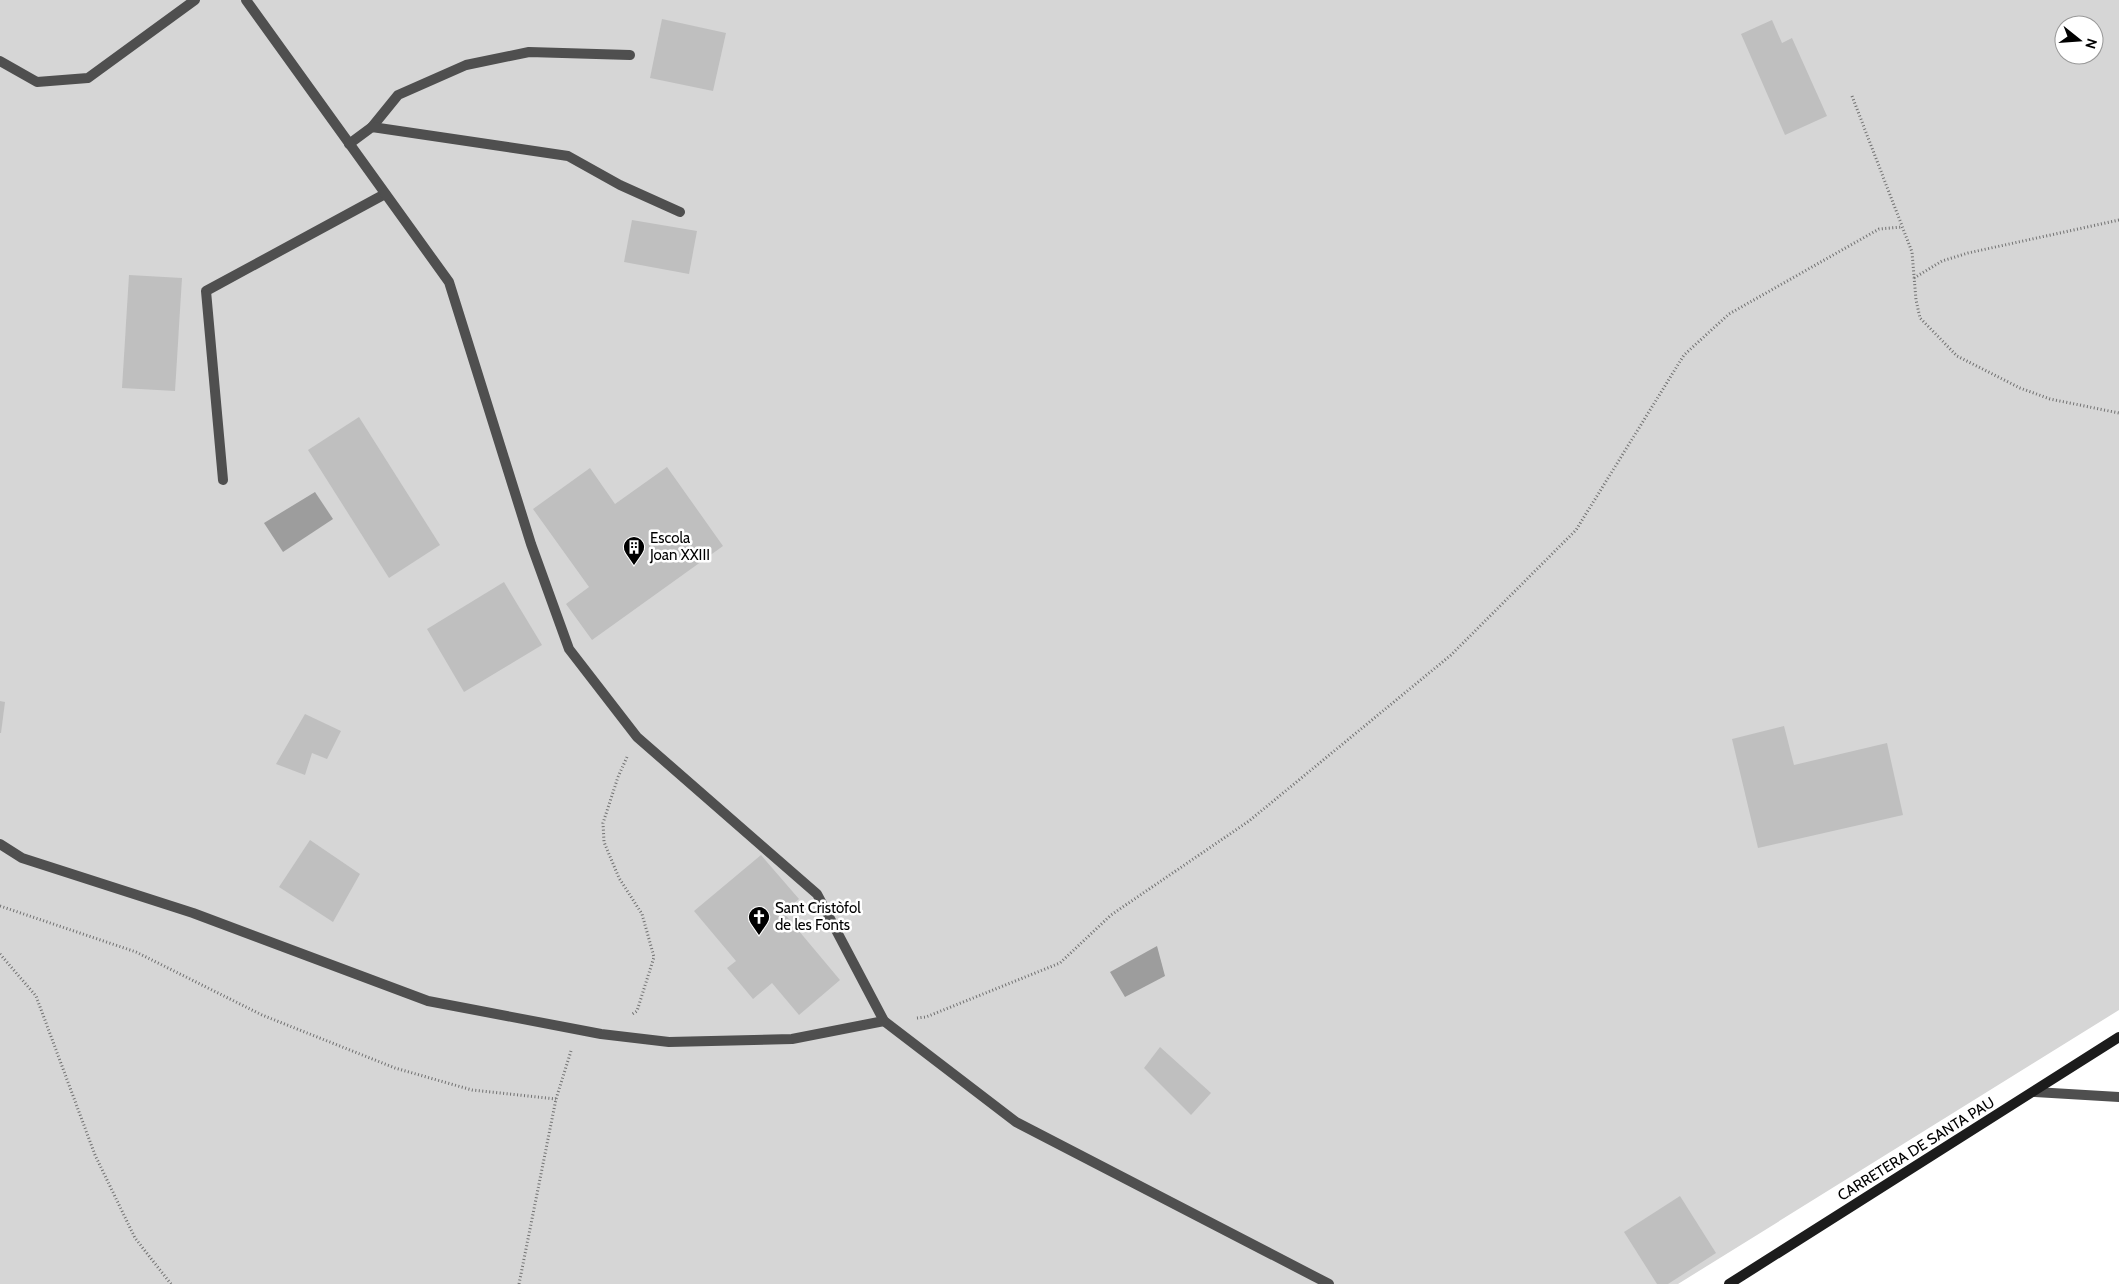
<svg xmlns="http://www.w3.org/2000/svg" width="2119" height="1284" viewBox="0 0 2119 1284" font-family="Cabin,sans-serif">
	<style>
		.green { fill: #d6d6d6; fill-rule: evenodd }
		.water { fill: #9d9d9d }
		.building { fill: #bfbfbf }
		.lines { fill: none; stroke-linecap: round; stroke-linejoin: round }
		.path { stroke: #717171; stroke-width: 3; stroke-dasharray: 1 2.5; stroke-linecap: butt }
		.service { stroke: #4f4f4f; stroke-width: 10 }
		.minor { stroke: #4f4f4f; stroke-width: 10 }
		.secondary { stroke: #1c1c1c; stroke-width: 10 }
		.labels { text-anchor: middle; stroke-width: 5; stroke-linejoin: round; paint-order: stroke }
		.poi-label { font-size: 15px; fill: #000; stroke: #fff; text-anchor: start }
		.street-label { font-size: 15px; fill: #000; stroke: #fff }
	</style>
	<rect width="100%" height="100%" fill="#fff"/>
	<!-- green -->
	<path class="green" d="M 0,0 L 2119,0 L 2119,1010 L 1678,1284 L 0,1284 ZM 2064,25 L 2094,25 L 2094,55 L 2064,55 Z"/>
	<!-- water -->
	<g class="water">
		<path d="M 315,492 L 333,519 L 283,552 L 264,523 Z"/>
		<path d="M 1157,946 L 1165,976 L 1125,997 L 1110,972 Z"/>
	</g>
	<!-- building -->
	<g class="building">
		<path d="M 662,19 L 726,33 L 713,91 L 650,78 Z"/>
		<path d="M 1772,20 L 1782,43 L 1792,38 L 1827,116 L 1785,135 L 1741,34 Z"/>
		<path d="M 632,220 L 697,231 L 689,274 L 624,262 Z"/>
		<path d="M 129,275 L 182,278 L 175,391 L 122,388 Z"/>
		<path d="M 359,417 L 440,545 L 389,578 L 308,450 Z"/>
		<path d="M 667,467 L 723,546 L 592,640 L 566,604 L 589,587 L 533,509 L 590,468 L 615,504 Z"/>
		<path d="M 504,582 L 542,645 L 464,692 L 427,629 Z"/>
		<path d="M 0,701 L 5,702 L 1,733 L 0,733 Z"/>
		<path d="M 305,714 L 341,731 L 327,759 L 312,753 L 305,775 L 276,764 Z"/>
		<path d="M 1784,726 L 1794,765 L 1887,743 L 1903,815 L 1758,848 L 1732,739 Z"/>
		<path d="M 310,840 L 360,874 L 333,922 L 279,887 Z"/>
		<path d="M 761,855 L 799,899 L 783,912 L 840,980 L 799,1015 L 772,983 L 753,999 L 727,968 L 736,961 L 694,911 Z"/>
		<path d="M 1160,1047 L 1211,1093 L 1191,1115 L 1144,1068 Z"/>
		<path d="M 1680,1196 L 1716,1253 L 1668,1284 L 1657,1284 L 1624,1232 Z"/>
	</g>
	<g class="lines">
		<!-- path -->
		<g class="path">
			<path d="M 1852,96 L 1912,252 L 1916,300 L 1920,318 L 1957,356 L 2020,388 L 2050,399 L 2119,413"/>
			<path d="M 1914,278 L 1942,261 L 1968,253 L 2119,220"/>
			<path d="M 627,757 L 618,777 L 603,823 L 604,842 L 619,878 L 642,914 L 654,957 L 637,1011 L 631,1015"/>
			<path d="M 0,906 L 136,952 L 262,1015 L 395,1068 L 472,1090 L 556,1099"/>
			<path d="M 0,954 L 36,996 L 95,1155 L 135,1238 L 171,1284"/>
			<path d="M 917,1018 L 926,1017 L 1060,963 L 1111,915 L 1249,821 L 1451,655 L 1576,530 L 1684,355 L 1729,314 L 1879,229 L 1902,227"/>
			<path d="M 519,1284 L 556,1099 L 571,1051"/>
		</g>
		<!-- service -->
		<g class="service">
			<path d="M 372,127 L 398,95 L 466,65 L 529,52 L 630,55"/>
			<path d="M 349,144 L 372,127 L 568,156 L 620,185 L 680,212"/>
			<path d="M 223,480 L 206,291 L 385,194"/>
		</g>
		<!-- minor -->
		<g class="minor">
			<path d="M 246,0 L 449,282 L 531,544 L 569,649 L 637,737 L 817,894 L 884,1021 L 1016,1122 L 1329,1284"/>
			<path d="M 0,61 L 37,82 L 88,78 L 195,0"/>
			<path d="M 0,844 L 22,858 L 193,913 L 428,1001 L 601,1034 L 669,1042 L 792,1039 L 884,1021"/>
			<path d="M 2035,1092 L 2119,1097"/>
		</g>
		<!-- secondary -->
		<path class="secondary" d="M 1729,1284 L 2119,1037"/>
	</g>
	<!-- icons -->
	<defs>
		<g id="building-pin" transform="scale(1.125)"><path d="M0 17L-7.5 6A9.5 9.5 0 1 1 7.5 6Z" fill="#000" stroke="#fff"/><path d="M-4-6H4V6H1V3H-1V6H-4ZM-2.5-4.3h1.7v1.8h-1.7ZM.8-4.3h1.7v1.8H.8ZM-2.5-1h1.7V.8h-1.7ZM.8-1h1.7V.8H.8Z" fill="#fff"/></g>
		<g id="church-pin" transform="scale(1.125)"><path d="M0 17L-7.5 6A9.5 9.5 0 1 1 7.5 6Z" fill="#000" stroke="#fff"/><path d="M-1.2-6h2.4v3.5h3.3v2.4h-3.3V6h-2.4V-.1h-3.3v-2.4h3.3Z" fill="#fff"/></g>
	</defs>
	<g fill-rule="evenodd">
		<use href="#building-pin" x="634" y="547"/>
		<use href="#church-pin" x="759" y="917"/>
	</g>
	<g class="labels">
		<!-- poi labels -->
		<g class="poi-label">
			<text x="650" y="543">Escola<tspan x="650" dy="17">Joan XXIII</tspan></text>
			<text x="775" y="913">Sant Cristòfol<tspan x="775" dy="17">de les Fonts</tspan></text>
		</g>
		<!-- street labels -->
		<g class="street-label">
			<text transform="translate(1916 1149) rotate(-32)" y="5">CARRETERA DE SANTA PAU</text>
		</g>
	</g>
	<!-- north arrow -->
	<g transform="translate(2079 40) rotate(107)"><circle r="24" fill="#ffffff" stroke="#999999"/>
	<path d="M0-4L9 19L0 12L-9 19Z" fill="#000000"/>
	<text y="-8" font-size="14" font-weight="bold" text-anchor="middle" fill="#000000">N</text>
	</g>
</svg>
